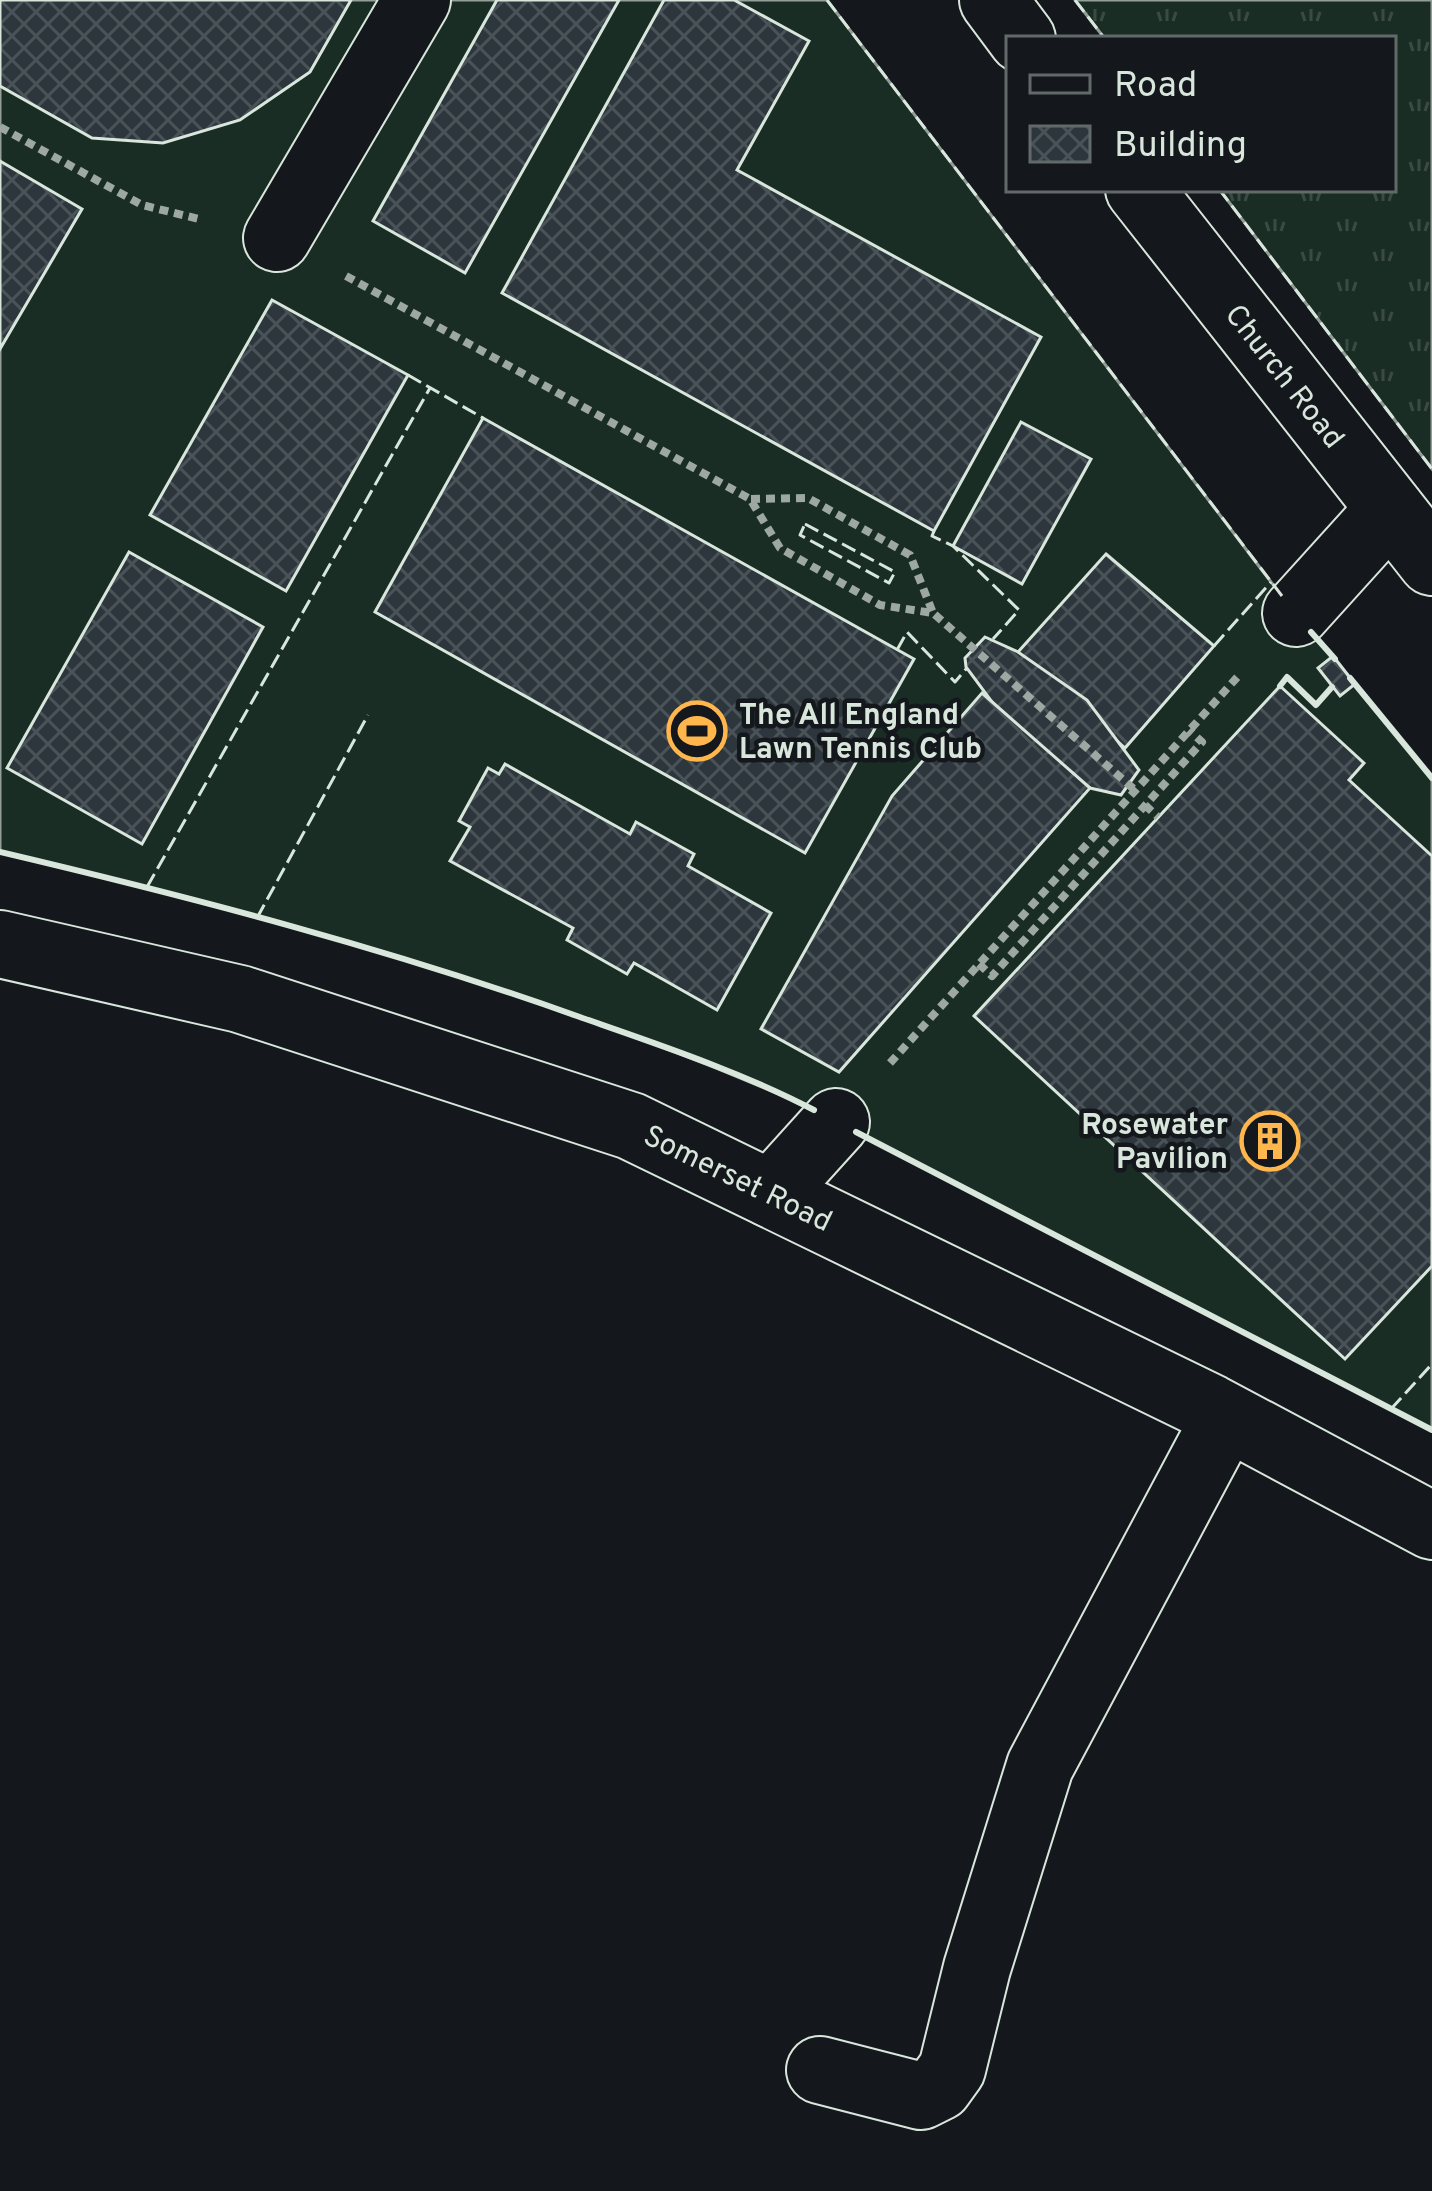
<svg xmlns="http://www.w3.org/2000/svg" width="1432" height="2191" viewBox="0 0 1432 2191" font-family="Overpass,sans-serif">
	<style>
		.grass { fill: url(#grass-tufts); stroke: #939e99; stroke-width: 3 }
		.pitch { fill: #1a2d24; stroke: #939e99; stroke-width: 3 }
		.building { fill: url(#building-cross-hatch); stroke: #d8e6dc; stroke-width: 3 }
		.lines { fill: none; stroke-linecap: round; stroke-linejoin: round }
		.minor-casing { stroke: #d8e6dc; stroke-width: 70 }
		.path { stroke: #9da8a2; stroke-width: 8; stroke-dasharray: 9 6; stroke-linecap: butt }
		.minor { stroke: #14181c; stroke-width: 66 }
		.fence { stroke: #d8e6dc; stroke-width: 3; stroke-dasharray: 15 6; stroke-linecap: butt }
		.wall { stroke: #d8e6dc; stroke-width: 6 }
		.labels { text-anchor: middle; stroke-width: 9; stroke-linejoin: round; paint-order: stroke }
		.street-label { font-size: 30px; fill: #d8e6dc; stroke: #14181c }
		.poi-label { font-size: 30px; font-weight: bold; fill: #d8e6dc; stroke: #14181c; text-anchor: start }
	</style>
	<defs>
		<pattern id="grass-tufts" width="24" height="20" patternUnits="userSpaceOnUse" patternTransform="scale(3)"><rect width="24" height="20" fill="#1a2d24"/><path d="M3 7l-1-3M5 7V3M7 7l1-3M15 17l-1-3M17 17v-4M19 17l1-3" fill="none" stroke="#3b4b43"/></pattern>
		<pattern id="building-cross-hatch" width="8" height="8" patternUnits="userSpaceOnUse" patternTransform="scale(3)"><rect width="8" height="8" fill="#2c363c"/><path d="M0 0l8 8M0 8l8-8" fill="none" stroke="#4a5358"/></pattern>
	</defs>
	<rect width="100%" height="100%" fill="#14181c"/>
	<!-- grass -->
	<path class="grass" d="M 1075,0 L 1432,0 L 1432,469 L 1219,189 L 1393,189 L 1393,39 L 1105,39 Z"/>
	<!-- pitch -->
	<path class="pitch" d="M 0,0 L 827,0 L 1271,582 L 1432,778 L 1432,1430 L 802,1104 C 545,992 273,916 0,852 Z"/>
	<!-- building -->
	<g class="building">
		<path d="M 0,0 L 351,0 L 310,72 L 240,120 L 163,143 L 92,138 L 0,86 Z"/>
		<path d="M 497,0 L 619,0 L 465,273 L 373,221 Z"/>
		<path d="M 664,0 L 734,0 L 809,41 L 737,170 L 1041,337 L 934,531 L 502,293 Z"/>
		<path d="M 0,161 L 82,209 L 0,349 Z"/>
		<path d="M 272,300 L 408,375 L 286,591 L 150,515 Z"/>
		<path d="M 483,418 L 914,659 L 805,853 L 375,612 Z"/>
		<path d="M 1021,422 L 1091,459 L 1022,584 L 953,546 Z"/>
		<path d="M 129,552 L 263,627 L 142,844 L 7,768 Z"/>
		<path d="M 1106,554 L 1214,646 L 1125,748 L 1018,652 Z"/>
		<path d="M 985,637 L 1018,652 L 1087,700 L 1139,770 L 1121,795 L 1090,788 L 1018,737 L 966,667 L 965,658 Z"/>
		<path d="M 1333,656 L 1355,684 L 1340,696 L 1318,668 Z"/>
		<path d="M 1280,686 L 1364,763 L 1349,780 L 1432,856 L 1432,1266 L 1345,1359 L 974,1016 Z"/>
		<path d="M 982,693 L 1090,788 L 839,1072 L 761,1029 L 892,796 Z"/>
		<path d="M 505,764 L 630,834 L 636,822 L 694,854 L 688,866 L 771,913 L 717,1010 L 634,963 L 627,974 L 567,940 L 573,928 L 450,861 L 470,827 L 459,821 L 488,768 L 499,774 Z"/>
	</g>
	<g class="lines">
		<!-- minor casing -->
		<g class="minor-casing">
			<g id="minor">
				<path d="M 993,0 L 1022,39"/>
				<path d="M 1139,189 L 1432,562"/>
				<path d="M 277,238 L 417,0"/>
				<path d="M 1296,613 L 1390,509"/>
				<path d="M 0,944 L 240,999 L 631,1126 L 1211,1408 L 1432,1526"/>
				<path d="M 771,1194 L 836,1122"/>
				<path d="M 820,2070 L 921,2096 L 939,2087 L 952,2069 L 977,1968 L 1040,1766 L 1226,1417"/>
			</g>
		</g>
		<!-- path -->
		<g class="path">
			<path d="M 0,127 L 142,205 L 199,219"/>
			<path d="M 346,276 L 750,499 L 780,548 L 880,605 L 933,613 L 1136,791"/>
			<path d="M 751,499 L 808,498 L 910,555 L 933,613"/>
			<path d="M 1145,805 L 1158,817"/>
			<path d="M 979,964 L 992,976 L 1202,742 L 1189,730"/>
			<path d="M 890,1063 L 1241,673"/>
		</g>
		<!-- minor -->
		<use href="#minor" class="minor"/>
		<!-- fence -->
		<g class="fence">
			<path d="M 827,0 L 1282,596"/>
			<path d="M 1075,0 L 1105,39"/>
			<path d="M 1219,189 L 1432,469"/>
			<path d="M 408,375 L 483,418"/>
			<path d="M 805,524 L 895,572 L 889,583 L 800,535 Z"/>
			<path d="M 934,531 L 932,536 L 953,546 L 1019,610 L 993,639"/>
			<path d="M 1312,633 L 1333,656"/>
			<path d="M 1214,646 L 1271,582"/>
			<path d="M 897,650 L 907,632 L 955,682 L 967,668"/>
			<path d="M 147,887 L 430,388"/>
			<path d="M 257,918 L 368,715"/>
			<path d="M 1391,1409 L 1432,1364"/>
		</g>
		<!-- wall -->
		<g class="wall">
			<path d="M 1311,632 L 1335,659"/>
			<path d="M 1350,678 L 1432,778"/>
			<path d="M 1280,686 L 1287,677 L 1316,705 L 1332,687"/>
			<path d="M 0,852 C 195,898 389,949 577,1016 C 657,1044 739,1071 814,1110"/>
			<path d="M 856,1132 L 1432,1430"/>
		</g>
	</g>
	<!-- icons -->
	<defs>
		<g id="stadium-ring" transform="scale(3)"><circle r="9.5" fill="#14181c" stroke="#ffb74d" stroke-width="1.5"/><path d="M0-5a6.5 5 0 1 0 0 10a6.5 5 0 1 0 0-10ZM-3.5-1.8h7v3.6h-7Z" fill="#ffb74d"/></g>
		<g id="building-ring" transform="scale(3)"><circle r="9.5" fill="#14181c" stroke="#ffb74d" stroke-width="1.5"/><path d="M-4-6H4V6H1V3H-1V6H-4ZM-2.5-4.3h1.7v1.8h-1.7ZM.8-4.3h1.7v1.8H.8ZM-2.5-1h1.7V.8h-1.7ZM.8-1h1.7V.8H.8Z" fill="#ffb74d"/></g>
	</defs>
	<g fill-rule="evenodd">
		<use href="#stadium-ring" x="697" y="731"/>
		<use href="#building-ring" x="1270" y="1141"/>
	</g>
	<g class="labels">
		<!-- street labels -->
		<g class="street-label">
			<text transform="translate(1285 376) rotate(52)" y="10">Church Road</text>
			<text transform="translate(738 1178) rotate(26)" y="10">Somerset Road</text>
		</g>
		<!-- poi labels -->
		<g class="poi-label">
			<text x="739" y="724">The All England<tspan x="739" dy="34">Lawn Tennis Club</tspan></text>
			<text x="1228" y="1134" text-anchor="end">Rosewater<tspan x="1228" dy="34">Pavilion</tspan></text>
		</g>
	</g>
	<!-- legend -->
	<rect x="1006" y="36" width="390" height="156" fill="#14181c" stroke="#626a69" stroke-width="3"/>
	<rect x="1030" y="75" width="60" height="18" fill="#14181c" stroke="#626a69" stroke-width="3"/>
	<text x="1114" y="96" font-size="36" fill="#d8e6dc">Road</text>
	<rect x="1030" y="126" width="60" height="36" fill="url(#building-cross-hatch)" stroke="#626a69" stroke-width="3"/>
	<text x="1114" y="156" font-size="36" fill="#d8e6dc">Building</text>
</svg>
